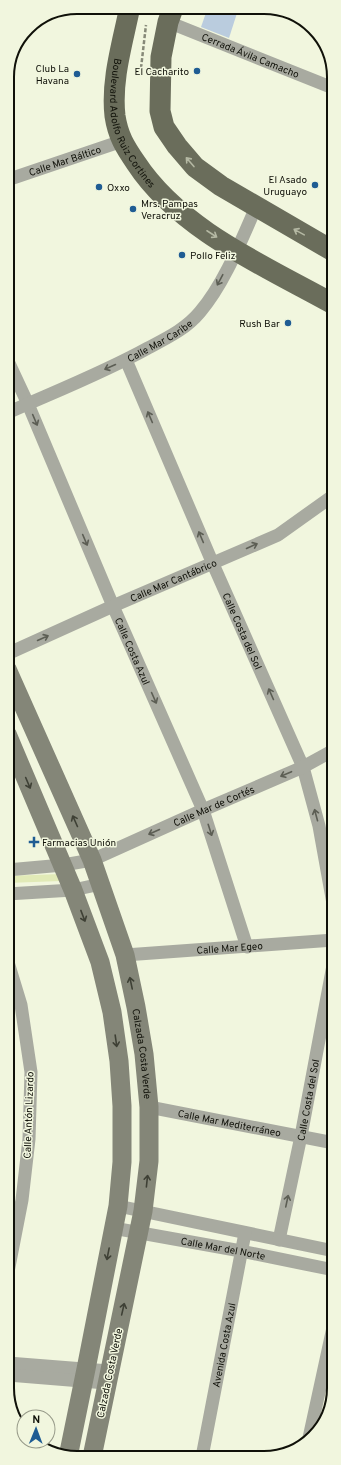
<svg xmlns="http://www.w3.org/2000/svg" width="341" height="1465" viewBox="0 0 341 1465" font-family="Overpass,sans-serif">
	<style>
		.built { fill: #e5ebcc }
		.green { fill: #e1eab7 }
		.building { fill: #baccde }
		.lines { fill: none; stroke-linecap: round; stroke-linejoin: round }
		.path { stroke: #868978; stroke-width: 2.5; stroke-dasharray: 4 2; stroke-linecap: butt }
		.street { stroke: #a8aaa0; stroke-width: 13 }
		.secondary { stroke: #848678; stroke-width: 19 }
		.primary { stroke: #6a6d5b; stroke-width: 21 }
		.oneway { stroke: #b4b8a3 }
		.oneway2 { stroke: #5c5e54 }
		.oneway3 { stroke: #3e4035 }
		.poi-dot { fill: #1f5c93; stroke: #f1f6de; stroke-width: 1.5 }
		.labels { text-anchor: middle; stroke-width: 3; stroke-linejoin: round; paint-order: stroke }
		.street-label { font-size: 10px; fill: #101109; stroke: #f1f6de }
		.poi-label { font-size: 10px; fill: #101109; stroke: #f1f6de; text-anchor: end }
		.rim { fill: none; stroke: #101109; stroke-width: 2 }
	</style>
	<rect width="100%" height="100%" fill="#f1f6de"/>
	<!-- built -->
	<path class="built" d="M 334,1369 L 334,1393 L 322,1420 L 325,1411 Z"/>
	<!-- green -->
	<path class="green" d="M 61,874 L 61,881 L 7,883 L 7,876 Z"/>
	<!-- building -->
	<path class="building" d="M 207,10 L 238,10 L 229,38 L 201,27 Z"/>
	<g class="lines">
		<!-- path -->
		<path class="path" d="M 141,68 L 146,25"/>
		<!-- street -->
		<g class="street">
			<path id="s1" d="M 168,22 L 333,88"/>
			<path id="s2" d="M 7,180 L 122,141"/>
			<path id="s3" d="M 7,359 L 28,404 L 113,606 L 203,810 L 247,947"/>
			<path id="s4" d="M 126,360 L 213,564 L 303,767 L 319,826 L 334,909"/>
			<path id="s5" d="M 7,413 C 54,392 103,373 148,348 C 167,338 186,329 200,312 C 224,284 241,241 256,207"/>
			<path id="s6" d="M 7,654 L 113,606 L 278,535 L 334,495"/>
			<path id="s7" d="M 7,870 L 63,865 L 92,860 L 203,810 L 303,767 L 334,750"/>
			<path d="M 7,894 L 73,890 L 101,884"/>
			<path id="s8" d="M 125,955 L 334,940"/>
			<path d="M 7,959 L 21,1005 L 31,1072 L 29,1139 L 22,1200 L 8,1272"/>
			<path id="s9" d="M 149,1107 L 334,1143"/>
			<path d="M 118,1206 L 334,1251"/>
			<path id="s10" d="M 113,1228 L 241,1251 L 334,1270"/>
			<path id="s11" d="M 279,1240 L 301,1136 L 334,960"/>
			<path d="M 8,1363 L 109,1371"/>
			<path d="M 8,1375 L 106,1383"/>
			<path d="M 309,1438 L 334,1323"/>
			<path id="s12" d="M 202,1457 L 245,1233"/>
		</g>
		<!-- secondary -->
		<g class="secondary">
			<path id="s13" d="M 7,669 L 92,860 L 125,955 L 136,1007 L 144,1054 L 149,1107 L 149,1161 L 143,1211 L 92,1457"/>
			<path d="M 7,734 L 73,890 L 100,962 L 112,1012 L 119,1061 L 122,1106 L 122,1162 L 118,1206 L 86,1369 L 68,1457"/>
		</g>
		<!-- primary -->
		<g class="primary">
			<path id="s14" d="M 129,11 C 122,45 111,81 115,116 C 118,136 125,147 136,163 C 180,230 265,266 333,304"/>
			<path d="M 172,11 L 168,22 L 161,57 L 160,111 L 164,127 L 177,146 L 195,167 L 221,186 L 333,251"/>
		</g>
	</g>
	<!-- one-way arrows -->
	<defs><path id="oneway-shaft" d="M-6 0H5M1.5-3L5.5 0L1.5 3" fill="none" stroke-width="1.6" stroke-linecap="round" stroke-linejoin="round"/></defs>
	<g class="oneway">
		<use href="#oneway-shaft" transform="translate(190 162) rotate(-131)"/>
		<use href="#oneway-shaft" transform="translate(299 232) rotate(-151)"/>
		<use href="#oneway-shaft" transform="translate(212 234) rotate(33)"/>
	</g>
	<g class="oneway2">
		<use href="#oneway-shaft" transform="translate(220 280) rotate(118)"/>
		<use href="#oneway-shaft" transform="translate(110 367) rotate(156)"/>
		<use href="#oneway-shaft" transform="translate(150 417) rotate(-113)"/>
		<use href="#oneway-shaft" transform="translate(35 420) rotate(67)"/>
		<use href="#oneway-shaft" transform="translate(201 537) rotate(-113)"/>
		<use href="#oneway-shaft" transform="translate(85 540) rotate(67)"/>
		<use href="#oneway-shaft" transform="translate(252 546) rotate(-24)"/>
		<use href="#oneway-shaft" transform="translate(43 638) rotate(-24)"/>
		<use href="#oneway-shaft" transform="translate(271 694) rotate(-114)"/>
		<use href="#oneway-shaft" transform="translate(154 698) rotate(66)"/>
		<use href="#oneway-shaft" transform="translate(286 774) rotate(157)"/>
		<use href="#oneway-shaft" transform="translate(316 815) rotate(-105)"/>
		<use href="#oneway-shaft" transform="translate(210 830) rotate(72)"/>
		<use href="#oneway-shaft" transform="translate(154 832) rotate(156)"/>
		<use href="#oneway-shaft" transform="translate(287 1201) rotate(-78)"/>
	</g>
	<g class="oneway3">
		<use href="#oneway-shaft" transform="translate(28 783) rotate(67)"/>
		<use href="#oneway-shaft" transform="translate(75 821) rotate(-114)"/>
		<use href="#oneway-shaft" transform="translate(83 916) rotate(69)"/>
		<use href="#oneway-shaft" transform="translate(131 983) rotate(-102)"/>
		<use href="#oneway-shaft" transform="translate(116 1041) rotate(82)"/>
		<use href="#oneway-shaft" transform="translate(147 1181) rotate(-84)"/>
		<use href="#oneway-shaft" transform="translate(108 1254) rotate(101)"/>
		<use href="#oneway-shaft" transform="translate(123 1309) rotate(-77)"/>
	</g>
	<!-- markers -->
	<g class="poi-dot">
		<circle cx="197" cy="71" r="4"/>
		<circle cx="77" cy="74" r="4"/>
		<circle cx="315" cy="185" r="4"/>
		<circle cx="99" cy="187" r="4"/>
		<circle cx="133" cy="209" r="4"/>
		<circle cx="182" cy="255" r="4"/>
		<circle cx="288" cy="323" r="4"/>
		<path d="M32 836h4v4h4v4h-4v4h-4v-4h-4v-4h4z"/>
	</g>
	<g class="labels">
		<!-- street labels -->
		<g class="street-label">
			<text dy="4" stroke="none"><textPath href="#s1" startOffset="89">Cerrada Ávila Camacho</textPath></text>
			<text dy="4" stroke="none"><textPath href="#s14" startOffset="118">Boulevard Adolfo Ruiz Cortines</textPath></text>
			<text dy="4" stroke="none"><textPath href="#s2" startOffset="61">Calle Mar Báltico</textPath></text>
			<text dy="4" stroke="none"><textPath href="#s5" startOffset="169">Calle Mar Caribe</textPath></text>
			<text dy="4" stroke="none"><textPath href="#s6" startOffset="182">Calle Mar Cantábrico</textPath></text>
			<text dy="4" stroke="none"><textPath href="#s4" startOffset="295">Calle Costa del Sol</textPath></text>
			<text dy="4" stroke="none"><textPath href="#s3" startOffset="318">Calle Costa Azul</textPath></text>
			<text dy="4" stroke="none"><textPath href="#s7" startOffset="219">Calle Mar de Cortés</textPath></text>
			<text dy="4" stroke="none"><textPath href="#s8" startOffset="105">Calle Mar Egeo</textPath></text>
			<text dy="4" stroke="none"><textPath href="#s13" startOffset="410">Calzada Costa Verde</textPath></text>
			<text dy="4" stroke="none"><textPath href="#s11" startOffset="143">Calle Costa del Sol</textPath></text>
			<text transform="translate(28 1115) rotate(-88)" y="4">Calle Antón Lizardo</text>
			<text dy="4" stroke="none"><textPath href="#s9" startOffset="82">Calle Mar Mediterráneo</textPath></text>
			<text dy="4" stroke="none"><textPath href="#s10" startOffset="112">Calle Mar del Norte</textPath></text>
			<text dy="4" stroke="none"><textPath href="#s12" startOffset="114">Avenida Costa Azul</textPath></text>
			<text transform="translate(109 1373) rotate(-78)" y="4">Calzada Costa Verde</text>
		</g>
		<!-- poi labels -->
		<g class="poi-label">
			<text x="69" y="72">Club La<tspan x="69" dy="12">Havana</tspan></text>
			<text x="189" y="75">El Cacharito</text>
			<text x="307" y="183">El Asado<tspan x="307" dy="12">Uruguayo</tspan></text>
			<text x="107" y="191" text-anchor="start">Oxxo</text>
			<text x="141" y="207" text-anchor="start">Mrs. Pampas<tspan x="141" dy="12">Veracruz</tspan></text>
			<text x="190" y="259" text-anchor="start">Pollo Feliz</text>
			<text x="280" y="327">Rush Bar</text>
			<text x="42" y="846" text-anchor="start">Farmacias Unión</text>
		</g>
	</g>
	<!-- crop -->
	<path d="M0 0H341V1465H0ZM77 14H264A63 63 0 0 1 327 77V1388A63 63 0 0 1 264 1451H77A63 63 0 0 1 14 1388V77A63 63 0 0 1 77 14Z" fill="#f1f6de" fill-rule="evenodd"/>
	<path class="rim" d="M77 14H264A63 63 0 0 1 327 77V1388A63 63 0 0 1 264 1451H77A63 63 0 0 1 14 1388V77A63 63 0 0 1 77 14Z"/>
	<!-- north arrow -->
	<g transform="translate(36 1429) rotate(1)"><circle r="19" fill="#f1f6de" stroke="#979a89"/>
	<path d="M0-3L7 15L0 10L-7 15Z" fill="#1f5c93"/>
	<text y="-6" font-size="11" font-weight="bold" text-anchor="middle" fill="#101109">N</text>
	</g>
</svg>
